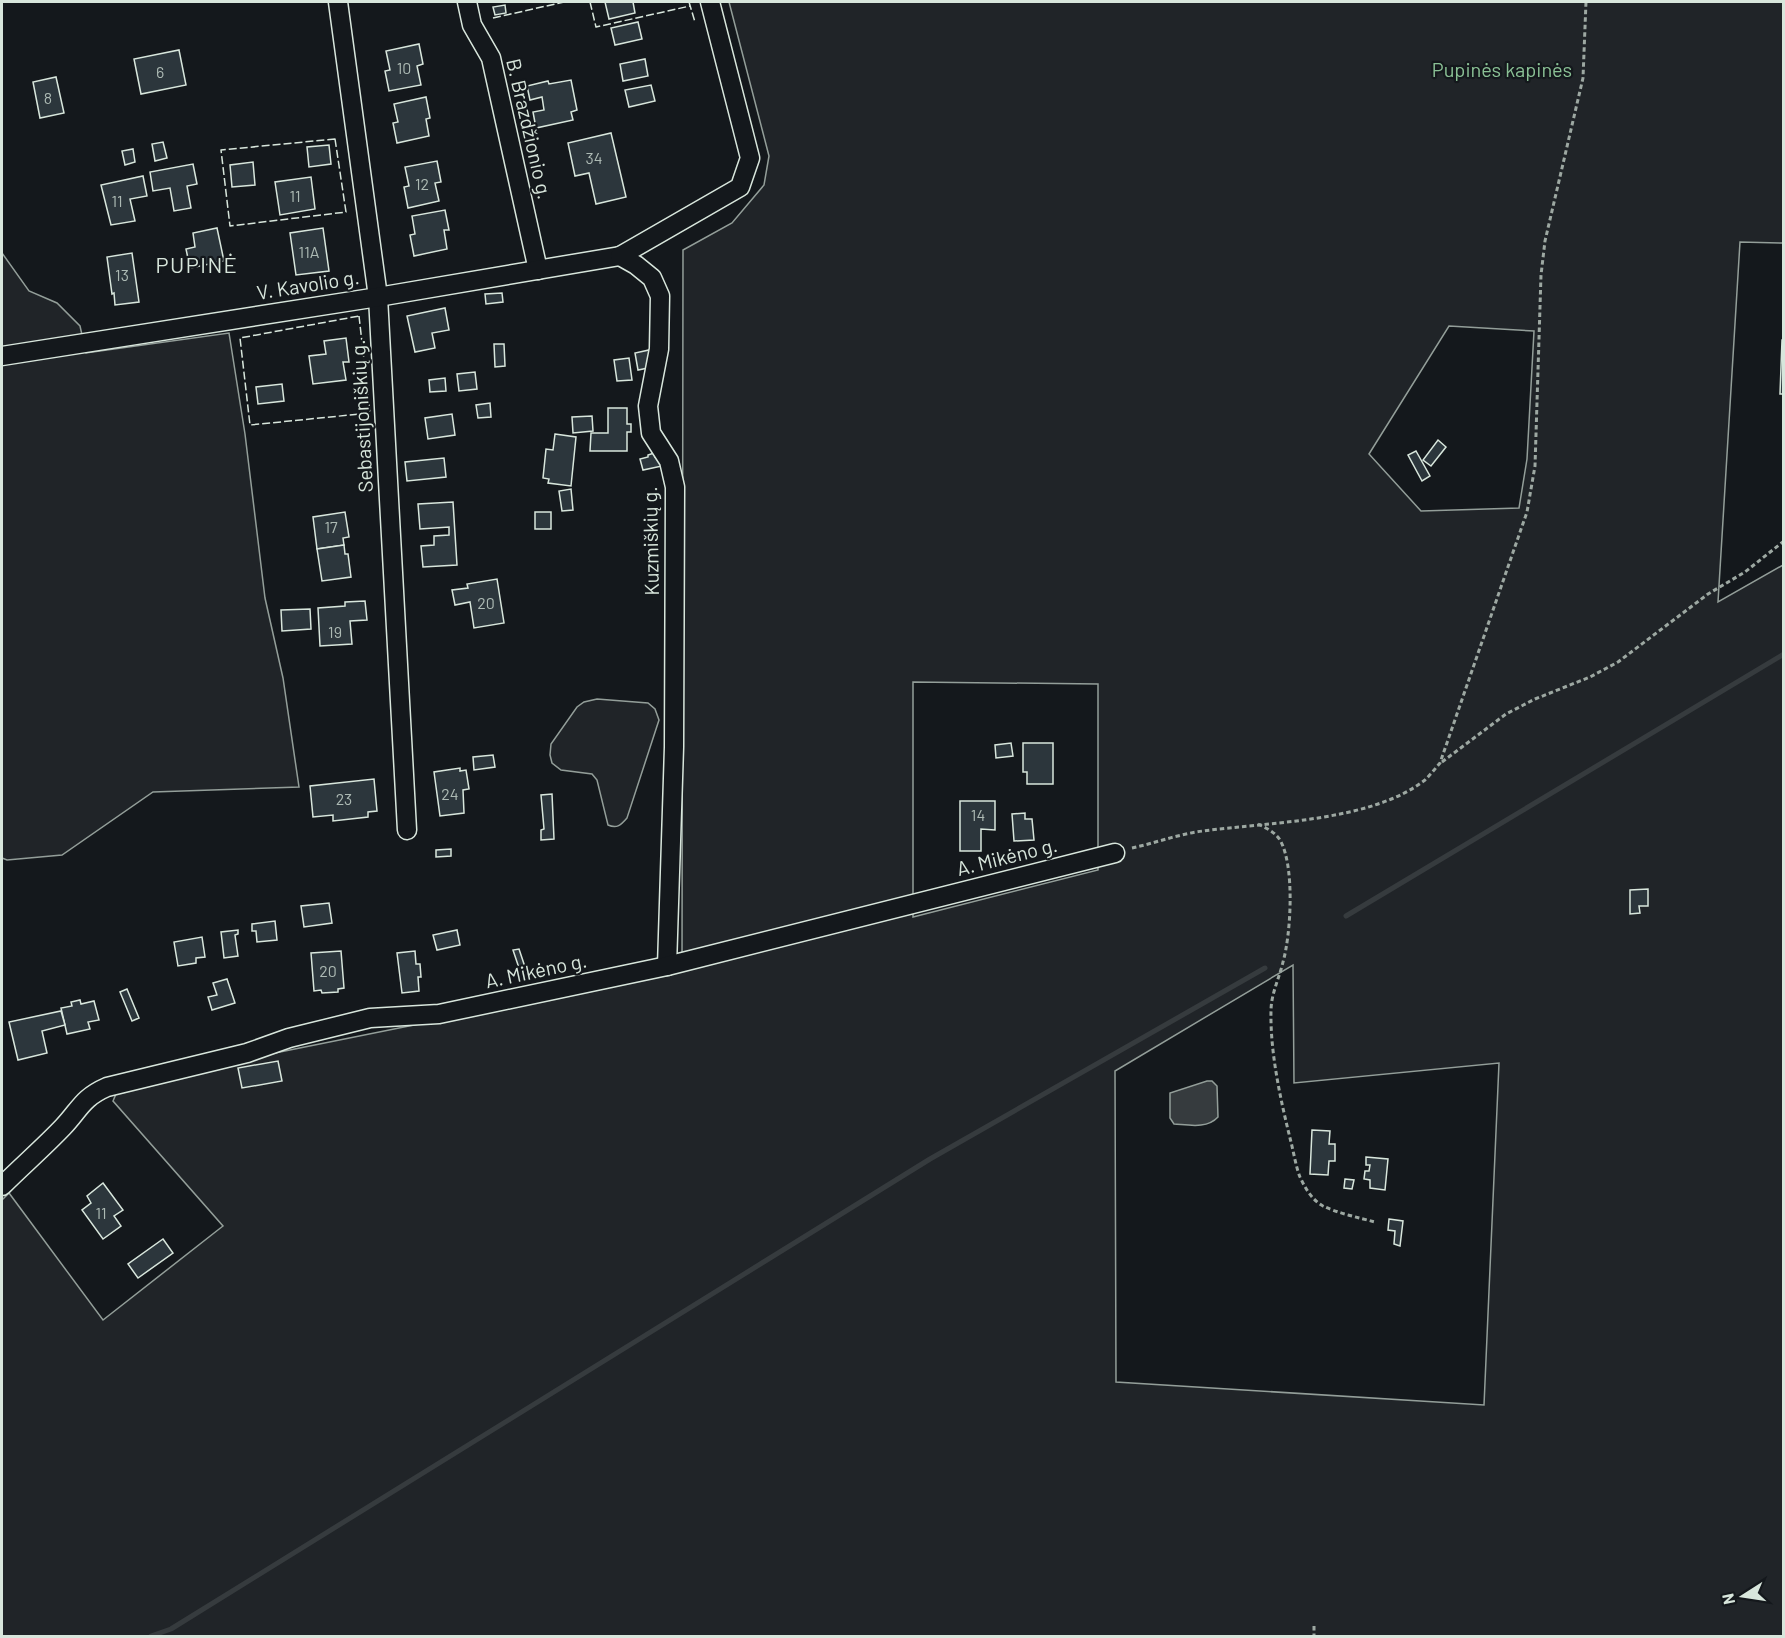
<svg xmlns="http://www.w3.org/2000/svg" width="1785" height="1638" viewBox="0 0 1785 1638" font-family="Barlow,sans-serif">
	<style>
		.green { fill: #202428; stroke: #939e99; stroke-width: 1.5; fill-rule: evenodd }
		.water { fill: #363b3e; stroke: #939e99; stroke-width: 1.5 }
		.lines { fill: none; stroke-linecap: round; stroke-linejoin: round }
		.stream { stroke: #363b3e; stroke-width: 5 }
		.building { fill: #2c363c; stroke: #d8e6dc; stroke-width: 1.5 }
		.minor-casing { stroke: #d8e6dc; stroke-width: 21 }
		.path { stroke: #9da8a2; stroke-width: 3; stroke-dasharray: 4.5 3; stroke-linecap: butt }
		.minor { stroke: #14181c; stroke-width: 18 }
		.fence { stroke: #d8e6dc; stroke-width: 1.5; stroke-dasharray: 8 3; stroke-linecap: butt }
		.labels { text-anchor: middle; stroke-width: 4.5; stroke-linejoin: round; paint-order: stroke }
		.number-label { font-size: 16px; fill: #adbab4 }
		.park-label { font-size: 20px; fill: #8ac095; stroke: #14181c }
		.street-label { font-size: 20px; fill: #d8e6dc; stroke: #14181c }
		.quarter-label { font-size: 22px; letter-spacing: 1.5px; fill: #d8e6dc; stroke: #14181c }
	</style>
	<rect width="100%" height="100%" fill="#14181c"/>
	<!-- green -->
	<g class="green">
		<path d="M 729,2 L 1783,2 L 1783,243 L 1740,242 L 1718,602 L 1783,565 L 1783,1636 L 2,1636 L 2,1200 L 9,1193 L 103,1320 L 223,1226 L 113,1101 L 116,1094 L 270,1054 L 682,971 L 683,250 L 732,223 L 764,185 L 769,156 ZM 1449,326 L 1534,331 L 1527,459 L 1519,508 L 1421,511 L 1369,454 ZM 913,682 L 1098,684 L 1098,870 L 913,917 ZM 1293,965 L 1294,1083 L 1499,1063 L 1484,1405 L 1116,1382 L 1115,1071 Z"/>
		<path d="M 2,253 L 29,291 L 57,303 L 80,326 L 86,353 L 229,333 L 245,434 L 265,598 L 283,678 L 299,787 L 153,792 L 62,855 L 7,860 L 2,858 Z"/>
		<path d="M 597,699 L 648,703 L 655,709 L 659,720 L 627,818 C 621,825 617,829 608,825 L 597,780 L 592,774 L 561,770 L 552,763 L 550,755 L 551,744 L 577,707 L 584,702 Z"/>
	</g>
	<!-- water -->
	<path class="water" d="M 1207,1081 L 1212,1081 L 1217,1086 L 1218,1117 C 1207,1129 1189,1125 1174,1124 L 1170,1118 L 1170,1093 Z"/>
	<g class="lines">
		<!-- stream -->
		<g class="stream">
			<path d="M 1346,916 L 1784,654"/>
			<path d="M 151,1636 L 171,1629 L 930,1159 L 1265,968"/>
		</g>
	</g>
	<!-- building -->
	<g class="building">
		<path d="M 605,2 L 633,2 L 635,13 L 609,19 Z"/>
		<path d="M 505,5 L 506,13 L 495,15 L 493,7 Z"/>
		<path d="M 638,22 L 642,39 L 615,45 L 611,28 Z"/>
		<path d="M 419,44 L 423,64 L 417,66 L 421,85 L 389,91 L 385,71 L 390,70 L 386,51 Z"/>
		<path d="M 179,50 L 186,85 L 141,94 L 134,59 Z"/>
		<path d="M 645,59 L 648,76 L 623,81 L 620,64 Z"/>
		<path d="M 56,77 L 64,113 L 40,118 L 33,82 Z"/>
		<path d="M 571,80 L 577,110 L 571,112 L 573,120 L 536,128 L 533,112 L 544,110 L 542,97 L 530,100 L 527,86 L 548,81 L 549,84 Z"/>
		<path d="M 651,85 L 655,101 L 629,107 L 625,90 Z"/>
		<path d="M 426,97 L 430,118 L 426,119 L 429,136 L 397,143 L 393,123 L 398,122 L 394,104 Z"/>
		<path d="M 611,133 L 626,197 L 596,204 L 589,173 L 575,176 L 568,143 Z"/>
		<path d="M 163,142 L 167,158 L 155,161 L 152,144 Z"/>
		<path d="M 329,145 L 331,164 L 309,167 L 307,147 Z"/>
		<path d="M 133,149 L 135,162 L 125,165 L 122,151 Z"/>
		<path d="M 437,161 L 441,182 L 435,183 L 439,201 L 408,208 L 404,187 L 409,186 L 405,167 Z"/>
		<path d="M 253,162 L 255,185 L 232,187 L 230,165 Z"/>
		<path d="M 193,164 L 197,184 L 187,186 L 191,208 L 174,211 L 170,188 L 153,191 L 150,172 Z"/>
		<path d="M 143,176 L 147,196 L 130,199 L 135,221 L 111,225 L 101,185 Z"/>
		<path d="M 311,177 L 315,209 L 280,215 L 275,182 Z"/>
		<path d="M 445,210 L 449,230 L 444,230 L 447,249 L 414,256 L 410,235 L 415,234 L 412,216 Z"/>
		<path d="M 217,228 L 224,261 L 190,268 L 186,249 L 195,247 L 193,233 Z"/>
		<path d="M 323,228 L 329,271 L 296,275 L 290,233 Z"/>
		<path d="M 132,253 L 139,302 L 115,305 L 114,293 L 112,294 L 107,257 Z"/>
		<path d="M 502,293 L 503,302 L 486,304 L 485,294 Z"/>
		<path d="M 445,308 L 449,330 L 432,333 L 435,348 L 415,352 L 407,316 Z"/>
		<path d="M 346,338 L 349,362 L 343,362 L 346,380 L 313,384 L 309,356 L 326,354 L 324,341 Z"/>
		<path d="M 1782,340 L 1784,340 L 1784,394 L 1780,394 Z"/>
		<path d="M 494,344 L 504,344 L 505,366 L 495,367 Z"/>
		<path d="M 649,350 L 653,367 L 638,370 L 635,353 Z"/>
		<path d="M 629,358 L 632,380 L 617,381 L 614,360 Z"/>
		<path d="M 475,372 L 477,389 L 459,391 L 457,374 Z"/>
		<path d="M 445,378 L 446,391 L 430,392 L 429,380 Z"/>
		<path d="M 282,384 L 284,401 L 258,404 L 256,387 Z"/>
		<path d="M 490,403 L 491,417 L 478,418 L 476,405 Z"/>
		<path d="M 608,408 L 627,408 L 627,424 L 631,424 L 631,432 L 627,432 L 627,451 L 590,451 L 591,433 L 608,433 Z"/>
		<path d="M 452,414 L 455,435 L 428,439 L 425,418 Z"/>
		<path d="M 592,416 L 593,431 L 573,433 L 572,417 Z"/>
		<path d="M 555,434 L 576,437 L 571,486 L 548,483 L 549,479 L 543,478 L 546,449 L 553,450 Z"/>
		<path d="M 1438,440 L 1446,447 L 1431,466 L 1423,460 Z"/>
		<path d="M 1416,451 L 1430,476 L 1422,481 L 1408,455 Z"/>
		<path d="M 654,453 L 655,457 L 660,456 L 662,466 L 643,470 L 640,459 L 648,457 L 648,455 Z"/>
		<path d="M 444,458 L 446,477 L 407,481 L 405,462 Z"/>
		<path d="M 571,489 L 573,510 L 562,511 L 559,491 Z"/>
		<path d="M 453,502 L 457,565 L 423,567 L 421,546 L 434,545 L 434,536 L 449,535 L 449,527 L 420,529 L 418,504 Z"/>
		<path d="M 345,512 L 349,537 L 343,538 L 344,545 L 317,549 L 313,517 Z"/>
		<rect x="535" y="512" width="16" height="17"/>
		<path d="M 344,545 L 345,554 L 348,554 L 351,577 L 322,581 L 317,549 Z"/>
		<path d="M 497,579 L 504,623 L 474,628 L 470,602 L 455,605 L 452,590 L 468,588 L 467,584 Z"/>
		<path d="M 365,601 L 367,620 L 350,621 L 352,644 L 320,646 L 318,608 L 345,606 L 345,602 Z"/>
		<path d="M 310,609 L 311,629 L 282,631 L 281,610 Z"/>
		<path d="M 1011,743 L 1013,756 L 996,758 L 995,745 Z"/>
		<path d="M 1023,743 L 1053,743 L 1053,784 L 1027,784 L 1027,772 L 1023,772 Z"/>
		<path d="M 493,755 L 495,767 L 474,770 L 473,757 Z"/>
		<path d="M 460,768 L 460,771 L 466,770 L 469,789 L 463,790 L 464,813 L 440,816 L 434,772 Z"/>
		<path d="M 374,779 L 377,811 L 368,812 L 368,817 L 333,821 L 333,815 L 313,817 L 310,786 Z"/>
		<path d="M 552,794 L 554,839 L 541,840 L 541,830 L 544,829 L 541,795 Z"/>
		<path d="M 960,801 L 995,801 L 995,830 L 981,829 L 981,851 L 960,851 Z"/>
		<path d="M 1025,813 L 1025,819 L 1032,819 L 1034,840 L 1014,841 L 1012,814 Z"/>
		<path d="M 451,849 L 451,856 L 436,857 L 436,850 Z"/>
		<path d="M 1648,889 L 1648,906 L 1639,906 L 1640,913 L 1630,914 L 1630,890 Z"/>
		<path d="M 329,903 L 332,923 L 304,927 L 301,906 Z"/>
		<path d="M 275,921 L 277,940 L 257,942 L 256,931 L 252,931 L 252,924 Z"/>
		<path d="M 238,930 L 238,934 L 235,935 L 238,956 L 224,958 L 221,932 Z"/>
		<path d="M 457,930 L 460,945 L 437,950 L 433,935 Z"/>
		<path d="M 202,937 L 205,957 L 196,958 L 196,963 L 178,966 L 174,942 Z"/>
		<path d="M 519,949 L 525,967 L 519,968 L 513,950 Z"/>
		<path d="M 341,951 L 344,988 L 338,989 L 338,992 L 322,993 L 321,990 L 314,991 L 311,953 Z"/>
		<path d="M 415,951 L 416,964 L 420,964 L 421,977 L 418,977 L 419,991 L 402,993 L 397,953 Z"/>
		<path d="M 227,979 L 235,1003 L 212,1010 L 208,997 L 217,995 L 213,983 Z"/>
		<path d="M 127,989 L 139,1018 L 132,1021 L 120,992 Z"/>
		<path d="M 80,1000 L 81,1004 L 94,1001 L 99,1020 L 88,1022 L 90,1029 L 67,1034 L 61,1008 L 72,1006 L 71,1002 Z"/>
		<path d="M 61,1011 L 65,1025 L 42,1031 L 47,1053 L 18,1060 L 9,1022 Z"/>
		<path d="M 278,1061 L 282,1081 L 242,1088 L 238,1068 Z"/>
		<path d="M 1312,1130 L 1330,1131 L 1329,1144 L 1335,1144 L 1335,1161 L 1329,1161 L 1328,1175 L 1310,1174 Z"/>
		<path d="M 1366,1157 L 1388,1159 L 1385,1190 L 1370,1188 L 1370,1180 L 1364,1179 L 1365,1171 L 1369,1171 L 1370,1165 L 1366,1165 Z"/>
		<path d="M 1345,1179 L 1354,1180 L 1352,1189 L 1344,1188 Z"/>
		<path d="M 103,1183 L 123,1210 L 114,1216 L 121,1226 L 103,1239 L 82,1210 L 91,1203 L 87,1196 Z"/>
		<path d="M 1389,1219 L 1403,1221 L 1400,1246 L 1394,1244 L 1395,1231 L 1388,1230 Z"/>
		<path d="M 163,1239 L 173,1253 L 138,1278 L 128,1264 Z"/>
	</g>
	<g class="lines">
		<!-- minor casing -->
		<g class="minor-casing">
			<g id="minor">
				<path d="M 338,2 L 378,297 L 407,830"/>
				<path d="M 467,2 L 472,25 L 491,58 L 538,270"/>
				<path d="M 2,356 L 378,297 L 620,256"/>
				<path d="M 667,966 L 674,747 L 675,487 L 669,461 L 651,433 L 648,406 L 659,349 L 660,296 L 652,278 L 636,265 L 620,256 L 740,187 L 750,158 L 710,2"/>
				<path d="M 2,1186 C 22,1166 43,1148 63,1127 C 80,1109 82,1098 107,1087 L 247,1053 L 289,1038 L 370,1018 L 439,1014 L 667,966 L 1115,853"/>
			</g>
		</g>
		<!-- path -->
		<g class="path">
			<path d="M 1442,762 L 1506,714 L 1535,699 L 1590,677 L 1618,662 L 1708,594 L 1745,572 L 1784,541"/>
			<path d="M 1258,824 C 1266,828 1275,832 1280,840 C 1295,866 1291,934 1283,962 C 1279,979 1271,994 1271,1011 C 1270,1053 1281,1102 1291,1142 C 1294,1154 1296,1167 1300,1177 C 1305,1188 1312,1200 1323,1206 C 1337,1213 1360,1218 1375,1222"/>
			<path d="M 1132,848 C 1155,843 1179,834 1203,831 C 1269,822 1371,822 1425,780 C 1430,775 1435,769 1440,763 L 1527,512 L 1535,466 L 1541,275 L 1545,241 L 1583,78 L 1586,2"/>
			<path d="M 1314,1626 L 1314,1636"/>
		</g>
		<!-- minor -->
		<use href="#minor" class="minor"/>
		<!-- fence -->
		<g class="fence">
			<path d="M 590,2 L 596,27 L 690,6"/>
			<path d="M 689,2 L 695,22"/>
			<path d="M 493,18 L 564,2"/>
			<path d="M 335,139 L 346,212 L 230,226 L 221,150 Z"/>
			<path d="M 359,316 L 370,413 L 250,425 L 240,338 Z"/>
		</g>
	</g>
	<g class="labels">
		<!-- number labels -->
		<g class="number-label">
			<text x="404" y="74">10</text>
			<text x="160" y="78">6</text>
			<text x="48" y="104">8</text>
			<text x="594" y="164">34</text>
			<text x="422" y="190">12</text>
			<text x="295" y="202">11</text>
			<text x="117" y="207">11</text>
			<text x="309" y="258">11A</text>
			<text x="122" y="281">13</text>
			<text x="331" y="533">17</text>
			<text x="486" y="609">20</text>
			<text x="335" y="638">19</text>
			<text x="450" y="800">24</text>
			<text x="344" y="805">23</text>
			<text x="978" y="821">14</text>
			<text x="328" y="977">20</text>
			<text x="101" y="1219">11</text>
		</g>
		<!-- park labels -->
		<g class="park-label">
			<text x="1502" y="77">Pupinės kapinės</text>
		</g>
		<!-- street labels -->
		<g class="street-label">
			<text transform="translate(529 129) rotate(77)" y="7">B. Brazdžionio g.</text>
			<text transform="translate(308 285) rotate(-9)" y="7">V. Kavolio g.</text>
			<text transform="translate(362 416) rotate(-93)" y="7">Sebastijoniškių g.</text>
			<text transform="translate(651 541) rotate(-91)" y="7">Kuzmiškių g.</text>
			<text transform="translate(1007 857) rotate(-14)" y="7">A. Mikėno g.</text>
			<text transform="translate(536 971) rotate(-12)" y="7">A. Mikėno g.</text>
		</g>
		<!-- quarter labels -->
		<g class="quarter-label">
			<text x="197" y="273">PUPINĖ</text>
		</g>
	</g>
	<!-- border -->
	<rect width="1785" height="1638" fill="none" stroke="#d8e6dc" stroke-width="6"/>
	<!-- north arrow -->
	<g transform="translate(1743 1596) rotate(258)" stroke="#14181c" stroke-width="4.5" paint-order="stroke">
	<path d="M0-4.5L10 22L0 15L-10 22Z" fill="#d8e6dc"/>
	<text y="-9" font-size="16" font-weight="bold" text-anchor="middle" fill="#d8e6dc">N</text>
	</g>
</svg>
